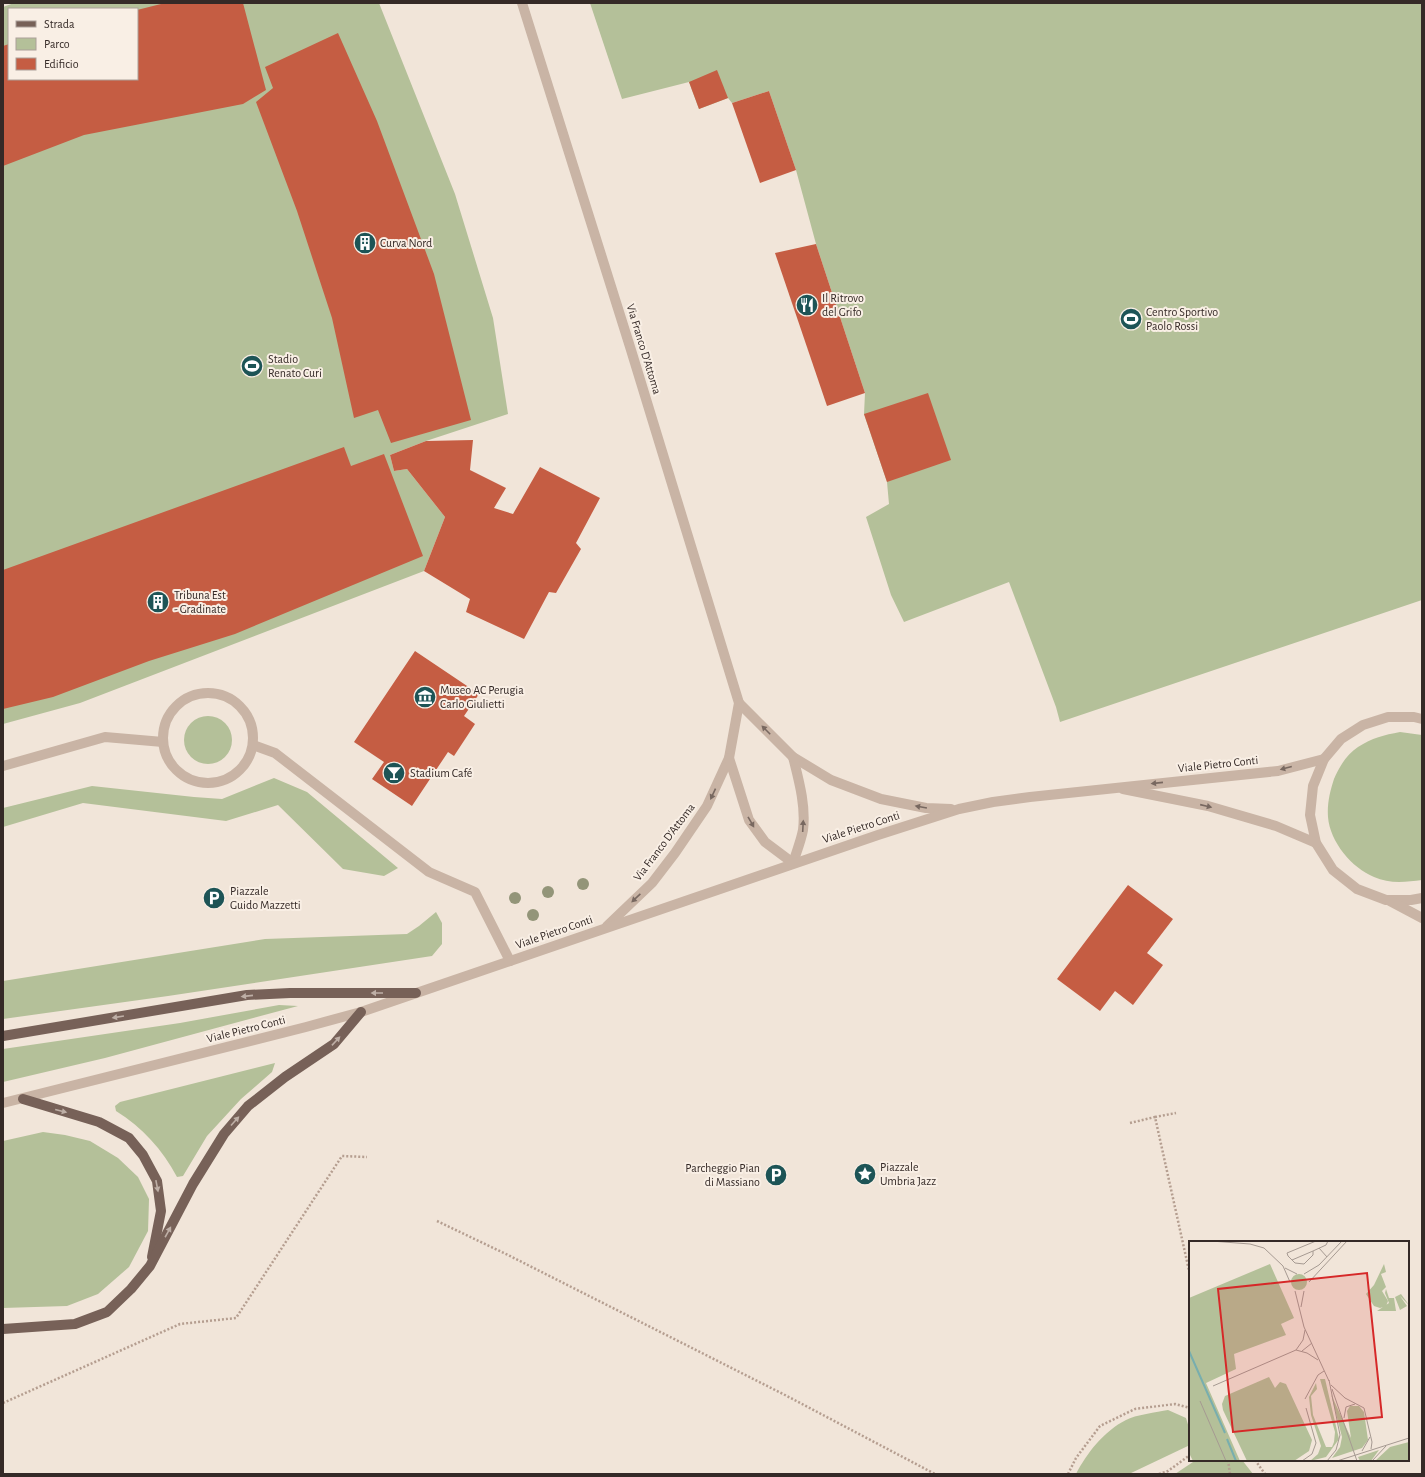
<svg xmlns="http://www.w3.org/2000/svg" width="1425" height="1477" viewBox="0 0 1425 1477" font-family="'Alegreya Sans',sans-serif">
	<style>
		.green { fill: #b4c099; fill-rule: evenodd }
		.building { fill: #c55d43 }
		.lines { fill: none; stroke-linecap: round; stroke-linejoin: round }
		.path { stroke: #b59e90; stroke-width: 2.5; stroke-dasharray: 2 2; stroke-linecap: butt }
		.minor { stroke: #c9b4a5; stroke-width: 10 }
		.major { stroke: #776158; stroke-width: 10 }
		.tree { fill: #939579 }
		.oneway { fill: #786860 }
		.oneway2 { fill: #beafa6 }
		.labels { text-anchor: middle; stroke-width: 4; stroke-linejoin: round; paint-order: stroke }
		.poi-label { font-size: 12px; fill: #352a27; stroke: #f9efe5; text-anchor: start }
		.street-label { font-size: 12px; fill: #352a27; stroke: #f9efe5 }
		.inset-river { fill: none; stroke: #78aeae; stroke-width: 2 }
		.inset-road { fill: none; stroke: #a69a92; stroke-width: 1 }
		.view { fill: #d62828; fill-opacity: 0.15; stroke: #d62828; stroke-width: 2 }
		.inset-edge { fill: none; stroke: #352a27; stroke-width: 2 }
	</style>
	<rect width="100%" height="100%" fill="#f1e5d9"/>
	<!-- green -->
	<g class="green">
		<path d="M 14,3 L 379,3 L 455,194 L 493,318 L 508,414 L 426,441 L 390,455 L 394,471 L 407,469 L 445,517 L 424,571 L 80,703 L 3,724 L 3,7 ZM 9,9 L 137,9 L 137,79 L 9,79 Z"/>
		<path d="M 590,3 L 1422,3 L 1422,600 L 1060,722 L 1056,707 L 1009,582 L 904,622 L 891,595 L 866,517 L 889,504 L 887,482 L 864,414 L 865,393 L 816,244 L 796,170 L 769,91 L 732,103 L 728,98 L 699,109 L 689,82 L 622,99 Z"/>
		<circle cx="208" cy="740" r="24"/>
		<path d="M 1400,732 L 1422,735 L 1422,880 C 1406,882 1389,884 1374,877 C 1352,868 1330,842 1328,817 C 1327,804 1330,791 1334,779 C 1339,767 1347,754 1358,747 C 1372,738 1384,735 1400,732 Z"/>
		<path d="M 274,778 L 307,792 L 398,868 L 384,876 L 343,869 L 278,805 L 226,821 L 83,803 L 3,827 L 3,808 L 92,786 L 194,797 L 222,799 Z"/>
		<path d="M 436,912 L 442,923 L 442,944 L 432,956 L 168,996 L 3,1019 L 3,981 L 265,939 L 407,934 L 419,926 Z"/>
		<path d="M 279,1005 L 298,1006 L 105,1058 L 3,1082 L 3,1049 L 180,1023 Z"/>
		<path d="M 275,1063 L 272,1072 L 241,1099 L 207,1136 L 183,1176 L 177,1177 C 162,1149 143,1128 116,1111 L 115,1106 L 120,1102 Z"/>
		<path d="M 43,1132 L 65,1135 L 90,1141 L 118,1158 L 138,1177 L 149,1199 L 148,1231 L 129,1267 L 98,1294 L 67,1306 L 3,1308 L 3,1141 Z"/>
		<path d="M 1168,1410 L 1186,1418 L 1190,1431 L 1190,1445 L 1129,1474 L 1076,1474 C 1087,1453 1104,1431 1126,1420 C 1135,1415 1157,1412 1168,1410 Z"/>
		<path d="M 1196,1460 L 1242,1460 L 1253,1474 L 1175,1474 Z"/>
	</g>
	<!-- building -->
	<g class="building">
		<path d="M 165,3 L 243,3 L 266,90 L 243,104 L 84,135 L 3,166 L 3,46 L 9,44 L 9,79 L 137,79 L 137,10 Z"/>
		<path d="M 338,33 L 377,121 L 434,274 L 471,420 L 391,443 L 378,410 L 354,418 L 332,318 L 297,211 L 256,102 L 273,88 L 265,67 Z"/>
		<path d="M 717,70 L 728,98 L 699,109 L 689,82 Z"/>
		<path d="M 769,91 L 796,170 L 760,183 L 732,103 Z"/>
		<path d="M 816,244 L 865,393 L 827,406 L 775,253 Z"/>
		<path d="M 928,393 L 951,460 L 887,482 L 864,414 Z"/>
		<path d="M 473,440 L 470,470 L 506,488 L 494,508 L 513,514 L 540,467 L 600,498 L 576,543 L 581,549 L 556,593 L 549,592 L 524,639 L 466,612 L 470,599 L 424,571 L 445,517 L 407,469 L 394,471 L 390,455 L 426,441 Z"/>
		<path d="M 344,447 L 351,466 L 384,454 L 423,556 L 235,634 L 149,661 L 53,697 L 3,709 L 3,570 Z"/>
		<path d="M 415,651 L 479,694 L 464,716 L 475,724 L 454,756 L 448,752 L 412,806 L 372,779 L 384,762 L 354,742 Z"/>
		<path d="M 1128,885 L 1173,919 L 1147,953 L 1163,965 L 1133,1005 L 1115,991 L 1100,1011 L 1057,979 Z"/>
	</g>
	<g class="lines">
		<!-- path -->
		<g class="path">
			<path d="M 1155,1117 L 1176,1113"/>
			<path d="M 1130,1123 L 1155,1117 L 1190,1275"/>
			<path d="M 437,1221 L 508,1255 L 785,1395 L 935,1474"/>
			<path d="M 3,1403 L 180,1324 L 236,1318 L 342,1156 L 367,1157"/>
			<path d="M 1228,1460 L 1230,1474"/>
			<path d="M 1255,1460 L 1265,1474"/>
			<path d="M 1068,1474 L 1076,1458 L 1100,1426 L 1135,1409 L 1175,1404 L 1190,1408"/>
			<path d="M 1159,1474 L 1168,1471 L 1190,1455"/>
		</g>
		<!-- minor -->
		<g class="minor">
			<path d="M 522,3 L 631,350 L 739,703 L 729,758 L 707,806 L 675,853 L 652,883 L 607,926"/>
			<circle cx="208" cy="738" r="45"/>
			<path d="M 739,703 L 793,757 L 831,780 L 881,799 L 926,808 L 951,809"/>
			<path d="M 1422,719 L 1414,717 L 1388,717 L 1363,725 L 1341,739 L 1324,759 L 1313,786 L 1310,815 L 1316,843 L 1333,870 L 1357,889 L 1386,900 L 1411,900 L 1422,898"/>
			<path d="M 253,745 L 275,753 L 429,872 L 475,892 L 510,961"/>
			<path d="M 729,758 L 749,820 L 765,842 L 793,863"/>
			<path d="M 3,766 L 105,737 L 163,742"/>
			<path d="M 1123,789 L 1208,806 L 1276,826 L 1316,843"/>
			<path d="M 793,863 C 796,853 801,841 803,830 C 806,806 799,781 793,757"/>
			<path d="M 1390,901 L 1422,918"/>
			<path d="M 3,1103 L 306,1027 L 361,1012 L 878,835 L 959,809 L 993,802 L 1030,797 L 1278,771 L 1324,759"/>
		</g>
		<!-- major -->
		<g class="major">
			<path d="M 3,1036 L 247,995 L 290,993 L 416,993"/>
			<path d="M 23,1099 L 99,1122 L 129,1138 L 143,1155 L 157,1181 L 161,1211 L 152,1257"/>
			<path d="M 3,1329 L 75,1324 L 107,1312 L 131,1289 L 150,1266 L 193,1184 L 224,1134 L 248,1106 L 285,1077 L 334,1044 L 361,1012"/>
		</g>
	</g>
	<!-- trees -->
	<g class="tree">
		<circle cx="583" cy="884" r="6"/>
		<circle cx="548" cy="892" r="6"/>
		<circle cx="515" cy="898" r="6"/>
		<circle cx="533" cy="915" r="6"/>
	</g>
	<!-- one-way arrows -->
	<defs><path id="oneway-solid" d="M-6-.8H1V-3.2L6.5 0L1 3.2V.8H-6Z"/></defs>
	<g class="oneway">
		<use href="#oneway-solid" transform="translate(766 730) rotate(-135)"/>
		<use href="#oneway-solid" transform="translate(1286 768) rotate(165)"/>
		<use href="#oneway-solid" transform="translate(1157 783) rotate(174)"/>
		<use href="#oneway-solid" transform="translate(713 794) rotate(115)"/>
		<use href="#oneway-solid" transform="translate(1206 806) rotate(13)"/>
		<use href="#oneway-solid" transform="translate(921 807) rotate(-170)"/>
		<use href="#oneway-solid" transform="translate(751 822) rotate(60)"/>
		<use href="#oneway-solid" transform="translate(803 826) rotate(-87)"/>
		<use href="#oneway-solid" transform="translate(636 898) rotate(137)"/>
	</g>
	<g class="oneway2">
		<use href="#oneway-solid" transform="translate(377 993) rotate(180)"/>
		<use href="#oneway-solid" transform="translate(247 996) rotate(174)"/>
		<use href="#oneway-solid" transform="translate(118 1017) rotate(171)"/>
		<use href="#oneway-solid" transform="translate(336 1041) rotate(-47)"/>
		<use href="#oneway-solid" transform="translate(61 1111) rotate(14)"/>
		<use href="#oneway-solid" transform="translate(235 1121) rotate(-48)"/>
		<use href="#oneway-solid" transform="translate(157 1186) rotate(79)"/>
		<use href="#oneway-solid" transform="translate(168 1232) rotate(-61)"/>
	</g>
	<!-- icons -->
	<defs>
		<g id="building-disc" transform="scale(1.15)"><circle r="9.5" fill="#1d5456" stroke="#f9efe5"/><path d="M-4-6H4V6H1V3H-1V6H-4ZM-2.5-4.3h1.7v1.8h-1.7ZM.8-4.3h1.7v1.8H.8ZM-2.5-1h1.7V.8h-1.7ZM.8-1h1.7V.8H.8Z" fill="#fff"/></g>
		<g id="restaurant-disc" transform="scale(1.15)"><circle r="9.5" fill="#1d5456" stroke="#f9efe5"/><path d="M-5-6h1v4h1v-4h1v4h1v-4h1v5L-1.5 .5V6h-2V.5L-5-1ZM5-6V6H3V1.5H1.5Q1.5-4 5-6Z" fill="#fff"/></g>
		<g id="stadium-disc" transform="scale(1.15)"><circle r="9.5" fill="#1d5456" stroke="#f9efe5"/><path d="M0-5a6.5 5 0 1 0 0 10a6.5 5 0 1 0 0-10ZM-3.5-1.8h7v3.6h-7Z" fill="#fff"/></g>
		<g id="museum-disc" transform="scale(1.15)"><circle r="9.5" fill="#1d5456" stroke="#f9efe5"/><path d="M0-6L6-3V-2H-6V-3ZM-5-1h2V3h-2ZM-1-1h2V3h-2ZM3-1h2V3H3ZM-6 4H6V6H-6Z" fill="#fff"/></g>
		<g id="bar-disc" transform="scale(1.15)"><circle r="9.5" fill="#1d5456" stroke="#f9efe5"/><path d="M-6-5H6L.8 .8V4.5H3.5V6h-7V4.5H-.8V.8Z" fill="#fff"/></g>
		<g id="parking-disc" transform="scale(1.15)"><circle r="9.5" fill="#1d5456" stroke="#f9efe5"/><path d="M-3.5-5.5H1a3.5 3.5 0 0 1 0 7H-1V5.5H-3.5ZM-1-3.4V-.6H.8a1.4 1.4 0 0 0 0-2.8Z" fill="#fff"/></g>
		<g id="sight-disc" transform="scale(1.15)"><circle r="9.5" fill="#1d5456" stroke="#f9efe5"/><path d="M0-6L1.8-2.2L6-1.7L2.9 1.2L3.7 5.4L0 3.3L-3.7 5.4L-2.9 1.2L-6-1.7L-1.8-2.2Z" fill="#fff"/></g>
	</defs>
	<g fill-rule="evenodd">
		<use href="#building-disc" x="365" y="243"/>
		<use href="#restaurant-disc" x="807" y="305"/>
		<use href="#stadium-disc" x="1131" y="319"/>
		<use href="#stadium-disc" x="252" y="366"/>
		<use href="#building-disc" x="158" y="602"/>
		<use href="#museum-disc" x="425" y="697"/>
		<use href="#bar-disc" x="394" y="773"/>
		<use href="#parking-disc" x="214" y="898"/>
		<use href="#sight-disc" x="865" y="1174"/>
		<use href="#parking-disc" x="776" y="1175"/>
	</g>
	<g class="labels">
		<!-- poi labels -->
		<g class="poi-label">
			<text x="380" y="247">Curva Nord</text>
			<text x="822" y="302">Il Ritrovo<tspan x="822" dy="14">del Grifo</tspan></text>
			<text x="1146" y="316">Centro Sportivo<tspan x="1146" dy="14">Paolo Rossi</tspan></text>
			<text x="268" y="363">Stadio<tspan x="268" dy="14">Renato Curi</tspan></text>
			<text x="174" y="599">Tribuna Est<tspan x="174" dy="14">- Gradinate</tspan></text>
			<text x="440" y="694">Museo AC Perugia<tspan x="440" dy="14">Carlo Giulietti</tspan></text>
			<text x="410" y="777">Stadium Café</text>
			<text x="230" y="895">Piazzale<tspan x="230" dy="14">Guido Mazzetti</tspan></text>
			<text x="880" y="1171">Piazzale<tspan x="880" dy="14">Umbria Jazz</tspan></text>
			<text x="760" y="1172" text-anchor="end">Parcheggio Pian<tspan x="760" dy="14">di Massiano</tspan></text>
		</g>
		<!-- street labels -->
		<g class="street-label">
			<text transform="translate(644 349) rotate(73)" y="4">Via Franco D'Attoma</text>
			<text transform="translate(1218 764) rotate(-6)" y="4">Viale Pietro Conti</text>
			<text transform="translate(861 827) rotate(-18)" y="4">Viale Pietro Conti</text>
			<text transform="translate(664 842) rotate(-53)" y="4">Via Franco D'Attoma</text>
			<text transform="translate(554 932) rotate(-19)" y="4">Viale Pietro Conti</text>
			<text transform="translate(246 1029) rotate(-14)" y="4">Viale Pietro Conti</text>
		</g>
	</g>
	<!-- overview -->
	<g transform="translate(1189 1241)">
		<rect width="220" height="220" fill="#f1e5d9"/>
		<path d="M 81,23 L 105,77 L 92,83 L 97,94 L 45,113 L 47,128 L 17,142 L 51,220 L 4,220 L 0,212 L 0,57 ZM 195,23 L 197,31 L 192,33 L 197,46 L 193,50 L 199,60 L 197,65 L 191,67 L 185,65 L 177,53 L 185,44 ZM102 41a8 8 0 1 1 16 0a8 8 0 1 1-16 0ZM 197,48 L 200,57 L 205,57 L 207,70 L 188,70 L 200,62 L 196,52 ZM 212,53 L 220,64 L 211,55 L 218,65 L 211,69 L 206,56 ZM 80,136 L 86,147 L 91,141 L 97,143 L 123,199 L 120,210 L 105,220 L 58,220 L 34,169 L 33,163 L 36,155 ZM 131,138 L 136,138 L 150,198 L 137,216 L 121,220 L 129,213 L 132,205 L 122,174 L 120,156 L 127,142 L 128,148 L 122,155 L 124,174 L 137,206 L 143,206 L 145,201 L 146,191 ZM 142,153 L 162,197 L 158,170 L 161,165 L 170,165 L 175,171 L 179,199 L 173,207 L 143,217 L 151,206 L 153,196 ZM 220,201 L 220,220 L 186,220 L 201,206 ZM 190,209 L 182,220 L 171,220 L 169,216 Z" fill="#b4c099"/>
		<path class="inset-river" d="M 0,110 L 36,192M 38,198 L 47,220"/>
		<path class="inset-road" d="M 22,0 L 61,3 L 75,7 L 94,25 L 101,41M 127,0 L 98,12 L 99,15 L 106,22 L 115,23 L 124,14 L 124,10 L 137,4 L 139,0M 130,7 L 138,16M 103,19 L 124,10M 96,27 L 108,33M 115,33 L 130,24 L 153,0M 120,41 L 158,0M 106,50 L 115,86 L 140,140M 112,66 L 115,50M 107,109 L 114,99 L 116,89M 113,110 L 123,102M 142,144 L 156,157 L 175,167 L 183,201 L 182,208M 24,145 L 107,109 L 118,112 L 129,119M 143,148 L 168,220M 116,158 L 129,134 L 135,130M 11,160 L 37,220M 155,177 L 157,166 L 166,163M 173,210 L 181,196M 113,220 L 123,213 L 127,202 L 117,167M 138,220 L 147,209 L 151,194 L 140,139M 148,220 L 220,197M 183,220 L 197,205"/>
		<path class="view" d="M 178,32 L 193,176 L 44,191 L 29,48 Z"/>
		<rect width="220" height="220" class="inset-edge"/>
	</g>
	<!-- border -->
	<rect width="1425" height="1477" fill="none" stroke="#352a27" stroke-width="8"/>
	<!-- legend -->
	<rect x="8" y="8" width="130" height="72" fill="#f9efe5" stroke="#aba099"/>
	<rect x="16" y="21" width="20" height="6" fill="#776158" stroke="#aba099"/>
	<text x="44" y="28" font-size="12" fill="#352a27">Strada</text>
	<rect x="16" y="38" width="20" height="12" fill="#b4c099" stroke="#aba099"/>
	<text x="44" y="48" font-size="12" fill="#352a27">Parco</text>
	<rect x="16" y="58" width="20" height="12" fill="#c55d43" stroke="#aba099"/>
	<text x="44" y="68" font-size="12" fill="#352a27">Edificio</text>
</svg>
